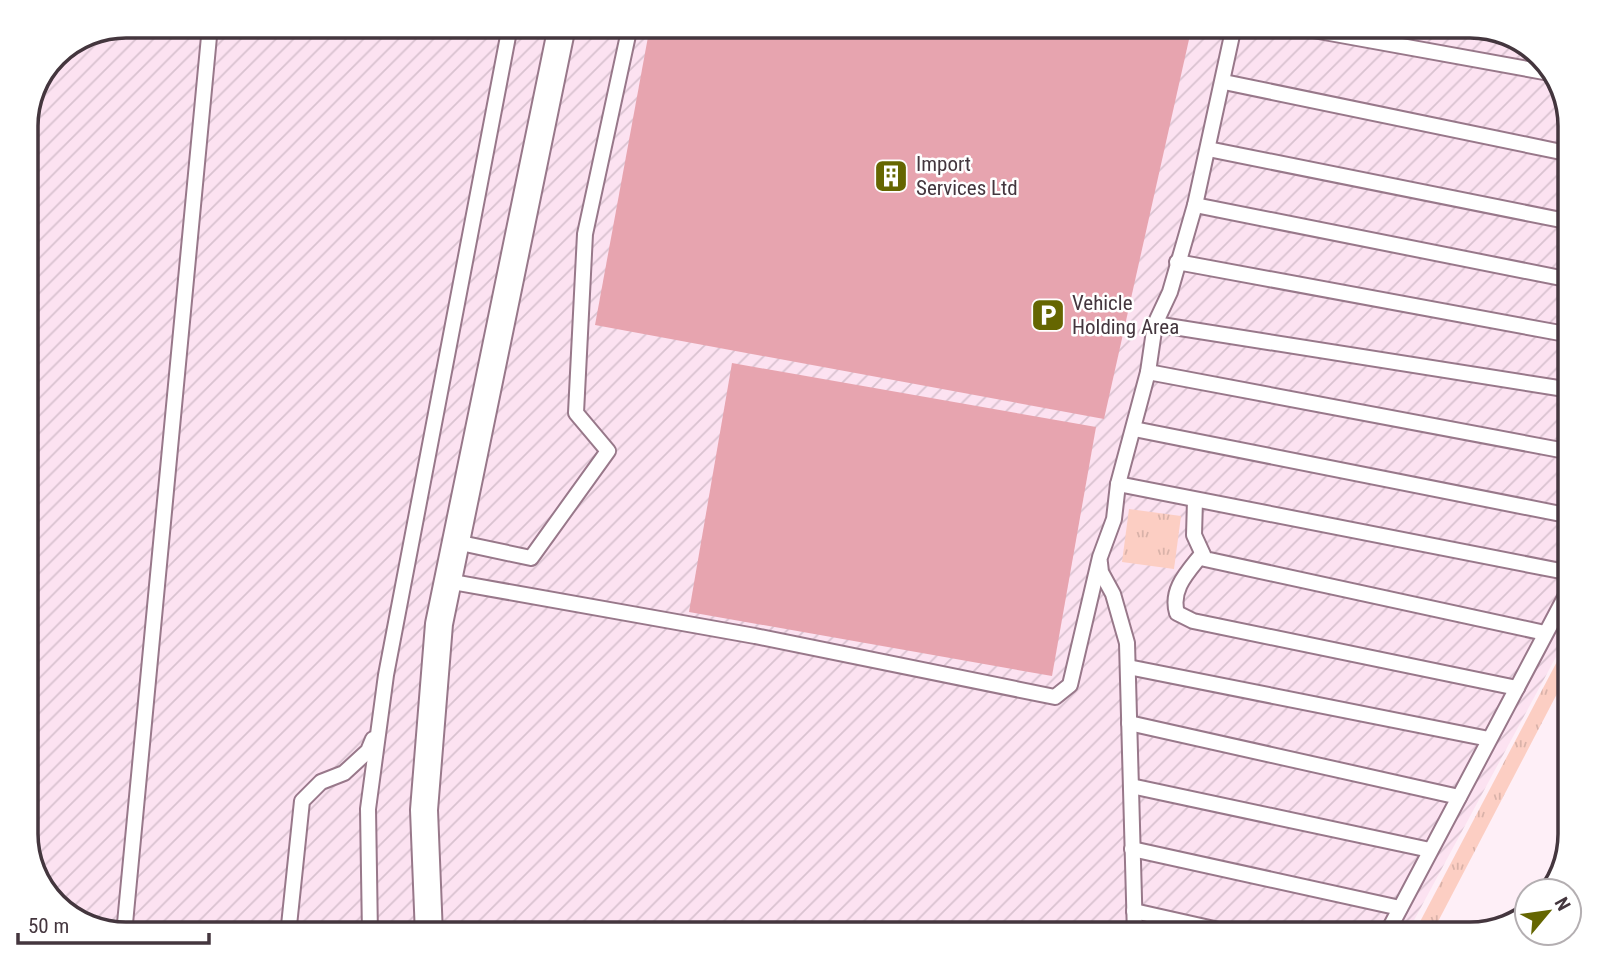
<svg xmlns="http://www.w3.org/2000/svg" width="1597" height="961" viewBox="0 0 1597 961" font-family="'Roboto Condensed',sans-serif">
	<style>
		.industrial { fill: url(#industrial-furrows) }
		.grass { fill: url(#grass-tufts) }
		.building { fill: #e7a4af }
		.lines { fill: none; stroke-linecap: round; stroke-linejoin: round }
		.service-casing { stroke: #98788a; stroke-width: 18 }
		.minor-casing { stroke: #98788a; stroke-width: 30 }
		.service { stroke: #fff; stroke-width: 14 }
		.minor { stroke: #fff; stroke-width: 26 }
		.labels { text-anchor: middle; stroke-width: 5; stroke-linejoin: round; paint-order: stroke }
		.poi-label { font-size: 21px; fill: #44363e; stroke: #fff; text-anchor: start }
		.rim { fill: none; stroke: #44363e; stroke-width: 3.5 }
	</style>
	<defs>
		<pattern id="industrial-furrows" width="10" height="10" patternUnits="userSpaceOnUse" patternTransform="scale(1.75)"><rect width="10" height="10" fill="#fce2f1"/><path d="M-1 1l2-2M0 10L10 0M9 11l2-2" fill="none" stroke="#d9c2d0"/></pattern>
		<pattern id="grass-tufts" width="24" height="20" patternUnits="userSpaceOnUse" patternTransform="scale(1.75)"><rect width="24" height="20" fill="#fccec3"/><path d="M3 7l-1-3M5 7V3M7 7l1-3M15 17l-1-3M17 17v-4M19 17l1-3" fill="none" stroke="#d9b2a9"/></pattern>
	</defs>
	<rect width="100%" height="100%" fill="#feeff7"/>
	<!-- industrial -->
	<path class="industrial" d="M 127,26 L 1470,26 L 1521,40 L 1557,76 L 1571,121 L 1571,629 L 1406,935 L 127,935 L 76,921 L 40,885 L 26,840 L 26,121 L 56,55 Z"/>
	<!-- grass -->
	<g class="grass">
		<path d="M 1129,509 L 1181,516 L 1174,569 L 1122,562 Z"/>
		<path d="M 1571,635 L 1571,667 L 1431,935 L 1413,935 Z"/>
	</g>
	<!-- building -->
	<g class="building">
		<path d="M 650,26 L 1192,26 L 1104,419 L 595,325 Z"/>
		<path d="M 732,363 L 1096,427 L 1052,676 L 689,612 Z"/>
	</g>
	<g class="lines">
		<!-- service casing -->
		<g class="service-casing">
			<g id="service">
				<path d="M 1291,26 L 1555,74"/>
				<path d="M 1224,82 L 1571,154"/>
				<path d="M 1208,149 L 1571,222"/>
				<path d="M 1195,205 L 1571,280"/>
				<path d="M 1177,262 L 1571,335"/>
				<path d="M 1155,324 L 1571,390"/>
				<path d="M 1148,372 L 1571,452"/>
				<path d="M 1134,429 L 1571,516"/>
				<path d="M 1118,484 L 1571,573"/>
				<path d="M 1195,500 L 1194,535 L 1205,559 L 1545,633"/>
				<path d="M 456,542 L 531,558 L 608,451 L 576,413 L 585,234 L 630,26"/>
				<path d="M 1202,554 C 1188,572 1170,589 1177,613 L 1193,621 L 1517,688"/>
				<path d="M 1100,563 L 1101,572 L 1113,594 L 1127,643 L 1135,935"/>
				<path d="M 447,581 L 755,636 L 1055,697 L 1070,685 L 1100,557 L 1114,519 L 1118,484 L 1148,372 L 1155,324 L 1170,292 L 1195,205 L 1234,26"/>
				<path d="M 1128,667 L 1489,739"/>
				<path d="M 1129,723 L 1459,797"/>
				<path d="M 1131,786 L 1430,850"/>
				<path d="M 1132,849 L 1400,908"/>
				<path d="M 1134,911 L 1241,935"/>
				<path d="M 124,934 L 210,26"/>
				<path d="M 288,935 L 302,801 L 321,782 L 344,773 L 368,751 L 373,739"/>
				<path d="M 370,935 L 368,809 L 386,675 L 510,26"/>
				<path d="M 1386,935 L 1571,586"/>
			</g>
		</g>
		<!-- minor casing -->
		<g class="minor-casing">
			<path id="minor" d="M 429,935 L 424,810 L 439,624 L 562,26"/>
		</g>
		<!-- service -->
		<use href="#service" class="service"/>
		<!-- minor -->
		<use href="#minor" class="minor"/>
	</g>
	<!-- icons -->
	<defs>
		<g id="building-square" transform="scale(1.75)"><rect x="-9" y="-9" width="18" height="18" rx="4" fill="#656601" stroke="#fff"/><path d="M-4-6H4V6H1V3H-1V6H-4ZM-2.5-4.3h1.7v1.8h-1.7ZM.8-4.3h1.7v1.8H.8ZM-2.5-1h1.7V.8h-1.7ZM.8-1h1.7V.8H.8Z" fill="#fff"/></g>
		<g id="parking-square" transform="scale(1.75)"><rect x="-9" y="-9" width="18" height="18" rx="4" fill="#656601" stroke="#fff"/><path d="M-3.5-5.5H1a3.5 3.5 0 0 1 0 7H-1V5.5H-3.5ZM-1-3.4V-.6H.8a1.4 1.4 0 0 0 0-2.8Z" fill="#fff"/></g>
	</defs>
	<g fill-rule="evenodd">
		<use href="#building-square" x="891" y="176"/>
		<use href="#parking-square" x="1048" y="315"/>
	</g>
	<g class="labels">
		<!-- poi labels -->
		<g class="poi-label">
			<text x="916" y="171">Import<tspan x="916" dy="24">Services Ltd</tspan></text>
			<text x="1072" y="310">Vehicle<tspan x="1072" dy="24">Holding Area</tspan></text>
		</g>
	</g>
	<!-- crop -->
	<path d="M0 0H1597V961H0ZM126 38H1470A88 88 0 0 1 1558 126V834A88 88 0 0 1 1470 922H126A88 88 0 0 1 38 834V126A88 88 0 0 1 126 38Z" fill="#fff" fill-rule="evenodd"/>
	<path class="rim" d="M126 38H1470A88 88 0 0 1 1558 126V834A88 88 0 0 1 1470 922H126A88 88 0 0 1 38 834V126A88 88 0 0 1 126 38Z"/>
	<!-- north arrow -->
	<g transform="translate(1548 912) rotate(61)"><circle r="33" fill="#ffffff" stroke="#b4afb2" stroke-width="2"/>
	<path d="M0-5L12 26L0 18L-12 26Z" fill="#656601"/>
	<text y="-10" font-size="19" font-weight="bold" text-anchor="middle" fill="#44363e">N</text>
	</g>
	<!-- scale -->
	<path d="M18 933v10h191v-10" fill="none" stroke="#44363e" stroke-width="3.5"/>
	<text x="28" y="933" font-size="21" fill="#44363e" stroke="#ffffff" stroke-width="5" paint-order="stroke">50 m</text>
</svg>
